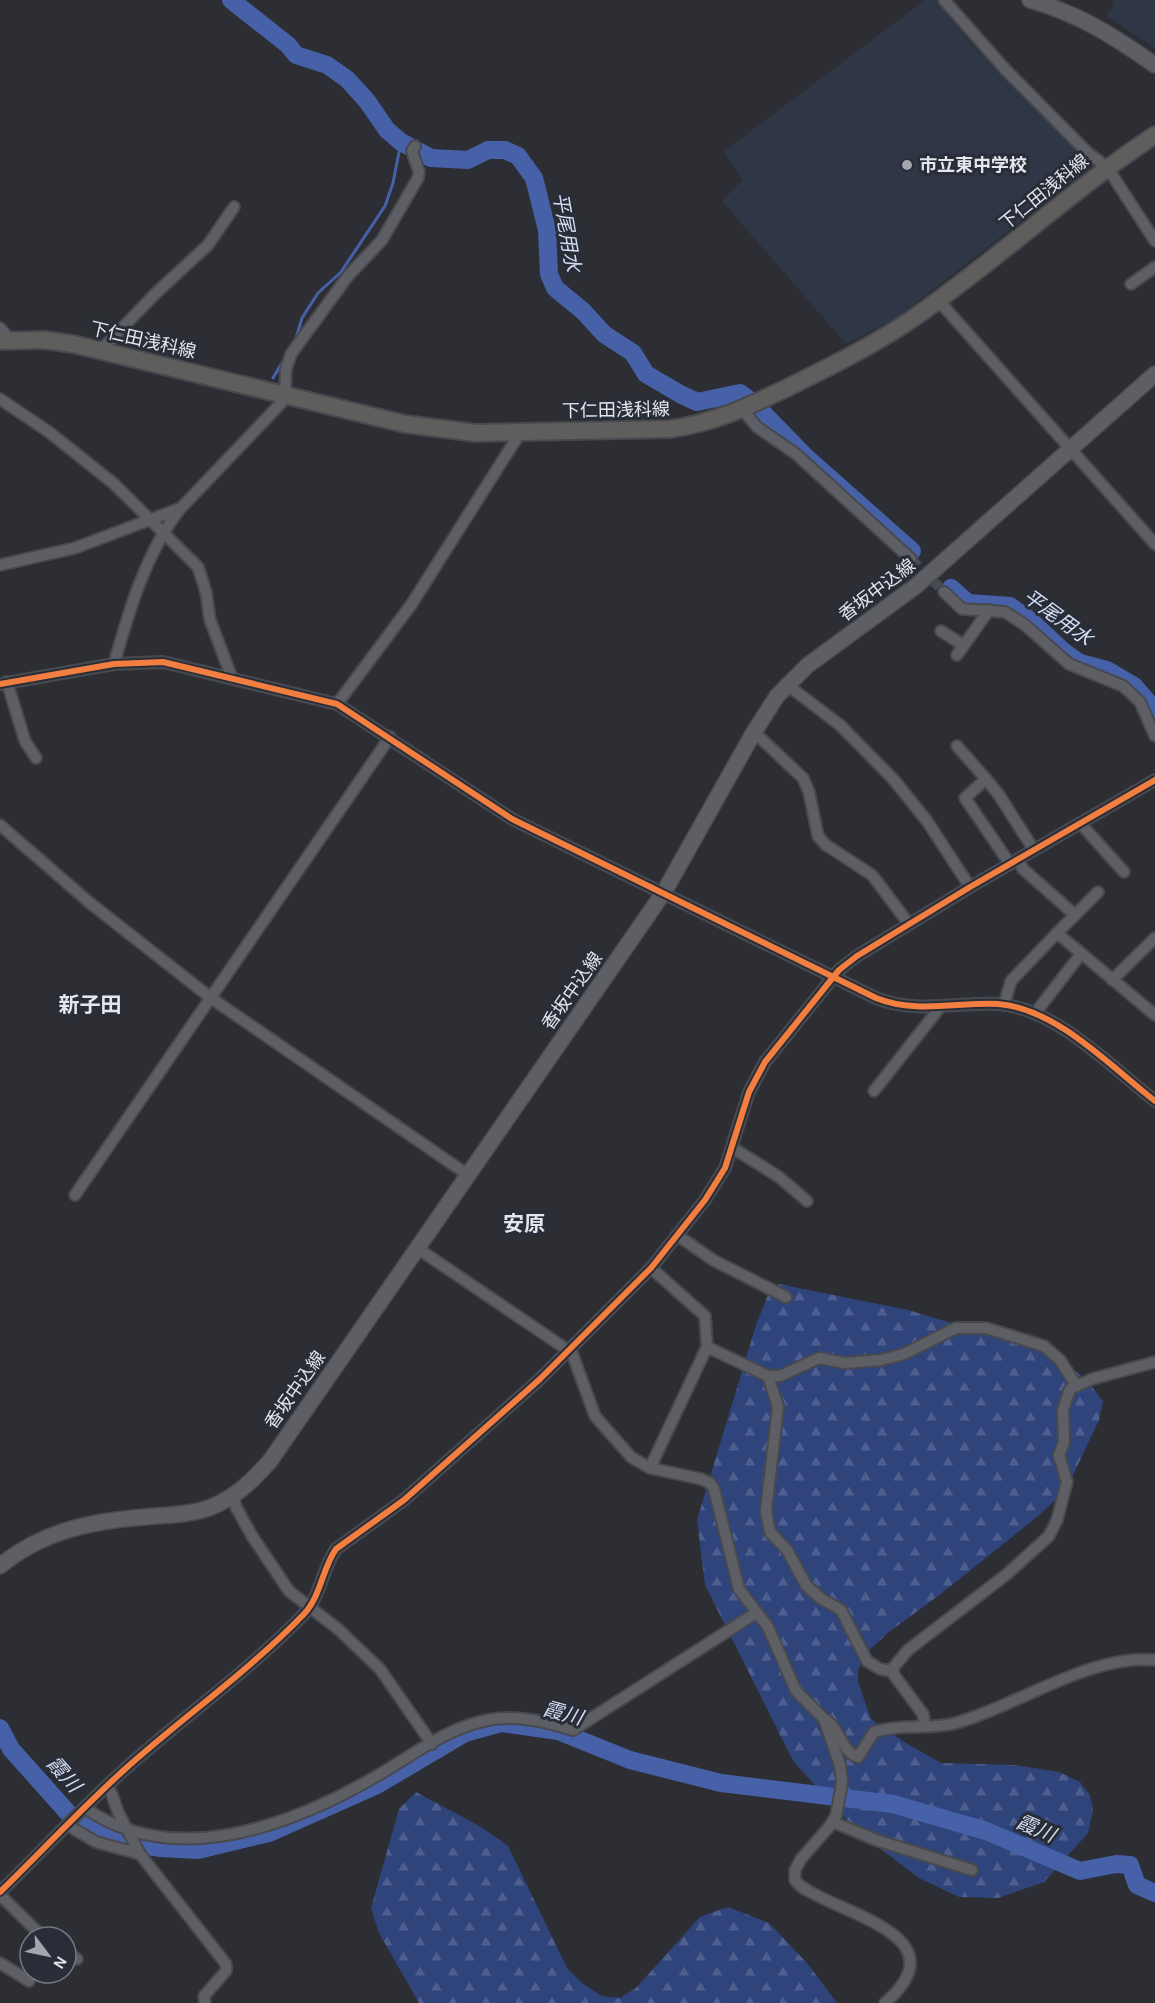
<svg xmlns="http://www.w3.org/2000/svg" width="1155" height="2003" viewBox="0 0 1155 2003" font-family="Karla,'Noto Sans JP',sans-serif">
	<style>
		.built { fill: #2f3645 }
		.forest { fill: url(#forest-firs) }
		.lines { fill: none; stroke-linecap: round; stroke-linejoin: round }
		.stream { stroke: #4761a9; stroke-width: 3 }
		.river { stroke: #4761a9; stroke-width: 18 }
		.street-tunnel { stroke: #474a50; stroke-width: 10; stroke-dasharray: 10 5; stroke-linecap: butt }
		.street-casing { stroke: #47494e; stroke-width: 14 }
		.secondary-casing { stroke: #47494e; stroke-width: 18 }
		.primary-casing { stroke: #47494e; stroke-width: 20 }
		.street { stroke: #5e5f64; stroke-width: 10 }
		.secondary { stroke: #5e5f64; stroke-width: 15 }
		.primary { stroke: #5f5e5c; stroke-width: 16 }
		.cycleway-casing { stroke: #292d38; stroke-width: 10 }
		.cycleway { stroke: #f27e40; stroke-width: 6 }
		.poi-dot { fill: #a3a6ac; stroke: #292d38; stroke-width: 2 }
		.labels { text-anchor: middle; stroke-width: 6; stroke-linejoin: round; paint-order: stroke }
		.poi-label { font-size: 18px; font-weight: bold; fill: #e3e6ed; stroke: #292d38; text-anchor: start }
		.street-label { font-size: 18px; fill: #e3e6ed; stroke: #292d38 }
		.water-label { font-size: 20px; font-style: italic; fill: #d4ddf3; stroke: #292d38 }
		.quarter-label { font-size: 21px; font-weight: bold; fill: #e3e6ed; stroke: #292d38 }
	</style>
	<defs>
		<pattern id="forest-firs" width="22" height="20" patternUnits="userSpaceOnUse" patternTransform="scale(1.5)"><rect width="22" height="20" fill="#30447c"/><path d="M5 1l3.5 6h-7zM16 11l3.5 6h-7z" fill="#4e5f8f"/></pattern>
	</defs>
	<rect width="100%" height="100%" fill="#2c2e34"/>
	<!-- built -->
	<g class="built">
		<path d="M 925,0 L 935,0 L 971,43 L 1083,158 L 1083,173 L 898,317 L 846,344 L 722,201 L 743,180 L 723,152 Z"/>
		<path d="M 1114,0 L 1155,0 L 1155,48 L 1106,16 L 1112,8 Z"/>
	</g>
	<!-- forest -->
	<g class="forest">
		<path d="M 779,1284 L 908,1310 L 1042,1350 L 1071,1367 L 1089,1383 L 1103,1401 L 1099,1420 L 1066,1490 L 1037,1517 L 942,1593 L 889,1632 L 867,1652 L 858,1670 L 858,1682 L 871,1719 L 904,1742 L 941,1763 L 1015,1765 L 1059,1772 L 1080,1782 L 1090,1795 L 1093,1810 L 1088,1833 L 1044,1882 L 998,1898 L 959,1897 L 919,1878 L 855,1829 L 793,1761 L 705,1585 L 697,1520 L 756,1325 L 768,1295 Z"/>
		<path d="M 416,1792 L 481,1827 L 508,1846 L 567,1968 L 583,1984 L 602,1996 L 620,1998 L 636,1988 L 700,1917 L 728,1907 L 769,1923 L 807,1963 L 837,2003 L 419,2003 L 379,1933 L 371,1908 L 399,1809 Z"/>
	</g>
	<g class="lines">
		<!-- stream -->
		<g class="stream">
			<path d="M 296,338 L 302,318 L 318,293 L 341,272 L 385,206 L 393,183 L 401,142"/>
			<path d="M 273,378 L 287,354"/>
		</g>
		<!-- river -->
		<g class="river">
			<path d="M 231,0 L 288,45 L 296,55 L 327,65 L 347,79 L 367,101 L 387,130 L 401,142 L 431,158 L 468,160 L 488,150 L 505,150 L 518,156 L 534,178 L 547,230 L 549,274 L 555,288 L 583,311 L 604,334 L 633,353 L 646,374 L 680,394 L 697,402 L 740,393 L 748,399"/>
			<path d="M 760,410 L 807,458 L 912,551"/>
			<path d="M 951,588 L 968,603 L 1010,606 L 1031,621 L 1063,651 L 1080,663 L 1107,670 L 1134,686 L 1147,701 L 1155,720"/>
			<path d="M 0,1728 L 11,1749 L 69,1814 L 88,1827 L 122,1842 L 161,1848 L 198,1850 L 269,1833 L 377,1785 L 465,1733 L 501,1723 L 558,1731 L 630,1760 L 721,1783 L 893,1804 L 986,1831 L 1080,1871 L 1116,1864 L 1130,1865 L 1137,1885 L 1155,1893"/>
		</g>
		<!-- street-tunnel -->
		<path class="street-tunnel" d="M 911,559 L 944,592"/>
		<!-- street casing -->
		<g class="street-casing">
			<g id="street">
				<path d="M 944,0 L 1005,69 L 1088,153 L 1107,167 L 1155,241"/>
				<path d="M 1131,284 L 1155,267"/>
				<path d="M 938,300 L 1155,544"/>
				<path d="M 0,328 L 6,335 L 7,341"/>
				<path d="M 101,350 L 156,293 L 208,245 L 234,207"/>
				<path d="M 0,399 L 49,432 L 113,483 L 198,567 L 206,592 L 210,620 L 232,678"/>
				<path d="M 743,410 L 757,427 L 796,454 L 911,559"/>
				<path d="M 0,565 L 75,548 L 181,508 L 285,399 L 286,369 L 291,354 L 348,276 L 382,240 L 418,178 L 419,172 L 412,151 L 415,146"/>
				<path d="M 944,592 L 962,609 L 1005,612 L 1025,625 L 1069,664 L 1123,686 L 1140,702 L 1155,736"/>
				<path d="M 941,631 L 963,645"/>
				<path d="M 957,655 L 989,610"/>
				<path d="M 114,664 C 129,611 145,555 179,510"/>
				<path d="M 7,682 L 25,741 L 36,758"/>
				<path d="M 0,684 L 114,664 L 163,662 L 337,704 L 512,819 L 876,998 C 915,1014 958,1002 998,1004 C 1056,1008 1111,1067 1155,1101"/>
				<path d="M 786,684 L 840,725 L 894,780 L 927,821 L 970,887"/>
				<path d="M 337,704 L 411,605 L 520,433"/>
				<path d="M 754,732 L 803,778 L 809,792 L 818,836 L 826,845 L 872,875 L 909,924"/>
				<path d="M 957,746 L 986,779 L 965,798 L 1010,864"/>
				<path d="M 986,779 L 999,795 L 1034,850"/>
				<path d="M 1080,823 L 1124,872"/>
				<path d="M 0,825 L 90,903 L 211,998 L 468,1175"/>
				<path d="M 1018,859 L 1023,869 L 1075,915"/>
				<path d="M 1098,892 L 1057,933 L 1155,1015"/>
				<path d="M 1112,980 L 1155,938"/>
				<path d="M 1004,1005 L 1011,981 L 1057,933"/>
				<path d="M 1036,1012 L 1081,954"/>
				<path d="M 874,1091 L 941,1006"/>
				<path d="M 733,1148 L 779,1177 L 807,1201"/>
				<path d="M 75,1195 L 390,737"/>
				<path d="M 677,1235 L 713,1260 L 786,1297"/>
				<path d="M 417,1248 L 572,1353 L 595,1416 L 631,1457 L 650,1468 L 701,1479 L 710,1483 L 714,1489 L 739,1589 L 768,1627 L 796,1691 L 824,1719 L 840,1765 L 842,1783 L 836,1816 L 829,1827 L 801,1859 L 795,1870 L 795,1880 C 801,1889 813,1893 822,1898 C 869,1921 952,1944 885,2003"/>
				<path d="M 707,1347 L 768,1376 L 780,1376 L 819,1358 L 845,1363 L 881,1360 L 904,1354 L 956,1328 L 986,1328 L 1044,1346 L 1060,1360 L 1076,1385"/>
				<path d="M 768,1376 L 778,1406 L 766,1511 L 770,1532 L 787,1550 L 806,1585 L 820,1598 L 841,1610 L 867,1661 L 880,1669 L 892,1671"/>
				<path d="M 650,1468 L 707,1347 L 705,1316 L 651,1268"/>
				<path d="M 233,1496 L 236,1507 L 252,1536 L 289,1591 L 338,1629 L 380,1669 L 432,1744"/>
				<path d="M 824,1719 C 840,1727 841,1752 858,1757 L 874,1732 C 903,1723 931,1730 956,1723 C 1017,1706 1092,1653 1155,1660"/>
				<path d="M 925,1725 L 923,1714 L 894,1675 L 893,1668 L 908,1650 L 1007,1574 L 1049,1536 L 1057,1520 L 1067,1482 L 1059,1455 L 1064,1442 L 1063,1410 L 1070,1389 L 1092,1379 L 1155,1362"/>
				<path d="M 111,1792 L 118,1812 L 140,1854"/>
				<path d="M 85,1808 C 174,1870 290,1826 375,1777 C 410,1757 448,1727 488,1720 C 516,1714 547,1722 573,1730 L 756,1613"/>
				<path d="M 833,1822 L 876,1840 L 972,1870"/>
				<path d="M 67,1825 L 96,1842 L 140,1854 L 226,1964 L 226,1971 L 204,1996 L 205,2003"/>
				<path d="M 0,1892 C 41,1852 81,1809 124,1770 C 183,1717 249,1671 304,1614 C 321,1596 322,1569 336,1549 L 404,1500 L 540,1379 L 651,1268 L 705,1200 L 725,1168 L 749,1092 L 765,1062 L 839,970 L 857,956 L 970,887 L 1155,780"/>
				<path d="M 0,1895 L 43,1937"/>
				<path d="M 66,1952 L 77,1959"/>
				<path d="M 0,1963 L 29,1981"/>
			</g>
		</g>
		<!-- secondary casing -->
		<g class="secondary-casing">
			<g id="secondary">
				<path d="M 1030,0 C 1080,14 1113,36 1155,65"/>
				<path d="M 0,1566 C 42,1531 92,1521 145,1517 C 166,1515 189,1515 209,1508 C 235,1498 252,1481 270,1461 L 664,892 L 754,732 L 777,696 L 808,665 L 916,586 L 1155,374"/>
			</g>
		</g>
		<!-- primary casing -->
		<g class="primary-casing">
			<path id="primary" d="M 0,341 L 44,340 L 73,344 L 405,424 L 476,433 L 670,429 C 715,423 749,406 789,387 C 831,366 874,345 912,319 C 996,261 1070,191 1155,135"/>
		</g>
		<!-- street -->
		<use href="#street" class="street"/>
		<!-- secondary -->
		<use href="#secondary" class="secondary"/>
		<!-- primary -->
		<use href="#primary" class="primary"/>
		<!-- cycleway casing -->
		<g class="cycleway-casing">
			<g id="cycleway">
				<path d="M 0,684 L 114,664 L 163,662 L 337,704 L 512,819 L 876,998 C 915,1014 958,1002 998,1004 C 1056,1008 1111,1067 1155,1101"/>
				<path d="M 0,1892 C 41,1852 81,1809 124,1770 C 183,1717 249,1671 304,1614 C 321,1596 322,1569 336,1549 L 404,1500 L 540,1379 L 651,1268 L 705,1200 L 725,1168 L 749,1092 L 765,1062 L 839,970 L 857,956 L 970,887 L 1155,780"/>
			</g>
		</g>
		<!-- cycleway -->
		<use href="#cycleway" class="cycleway"/>
	</g>
	<!-- markers -->
	<circle class="poi-dot" cx="907" cy="165" r="6"/>
	<g class="labels">
		<!-- poi labels -->
		<g class="poi-label">
			<text x="919" y="171">市立東中学校</text>
		</g>
		<!-- street labels -->
		<g class="street-label">
			<text transform="translate(1044 192) rotate(-39)" y="6">下仁田浅科線</text>
			<text transform="translate(143 340) rotate(13)" y="6">下仁田浅科線</text>
			<text transform="translate(616 410) rotate(-1)" y="6">下仁田浅科線</text>
			<text transform="translate(877 590) rotate(-37)" y="6">香坂中込線</text>
			<text transform="translate(572 991) rotate(-55)" y="6">香坂中込線</text>
			<text transform="translate(295 1390) rotate(-55)" y="6">香坂中込線</text>
		</g>
		<!-- water labels -->
		<g class="water-label">
			<text transform="translate(567 232) rotate(80)" y="7">平尾用水</text>
			<text transform="translate(1058 617) rotate(36)" y="7">平尾用水</text>
			<text transform="translate(563 1713) rotate(15)" y="7">霞川</text>
			<text transform="translate(64 1774) rotate(48)" y="7">霞川</text>
			<text transform="translate(1036 1828) rotate(23)" y="7">霞川</text>
		</g>
		<!-- quarter labels -->
		<g class="quarter-label">
			<text x="90" y="1012">新子田</text>
			<text x="524" y="1231">安原</text>
		</g>
	</g>
	<!-- north arrow -->
	<g transform="translate(48 1955) rotate(122)"><circle r="28" fill="#292d38" stroke="#737780" stroke-width="1.5"/>
	<path d="M0-4.5L10 22L0 15L-10 22Z" fill="#a3a6ac"/>
	<text y="-9" font-size="16" font-weight="bold" text-anchor="middle" fill="#e3e6ed">N</text>
	</g>
</svg>
